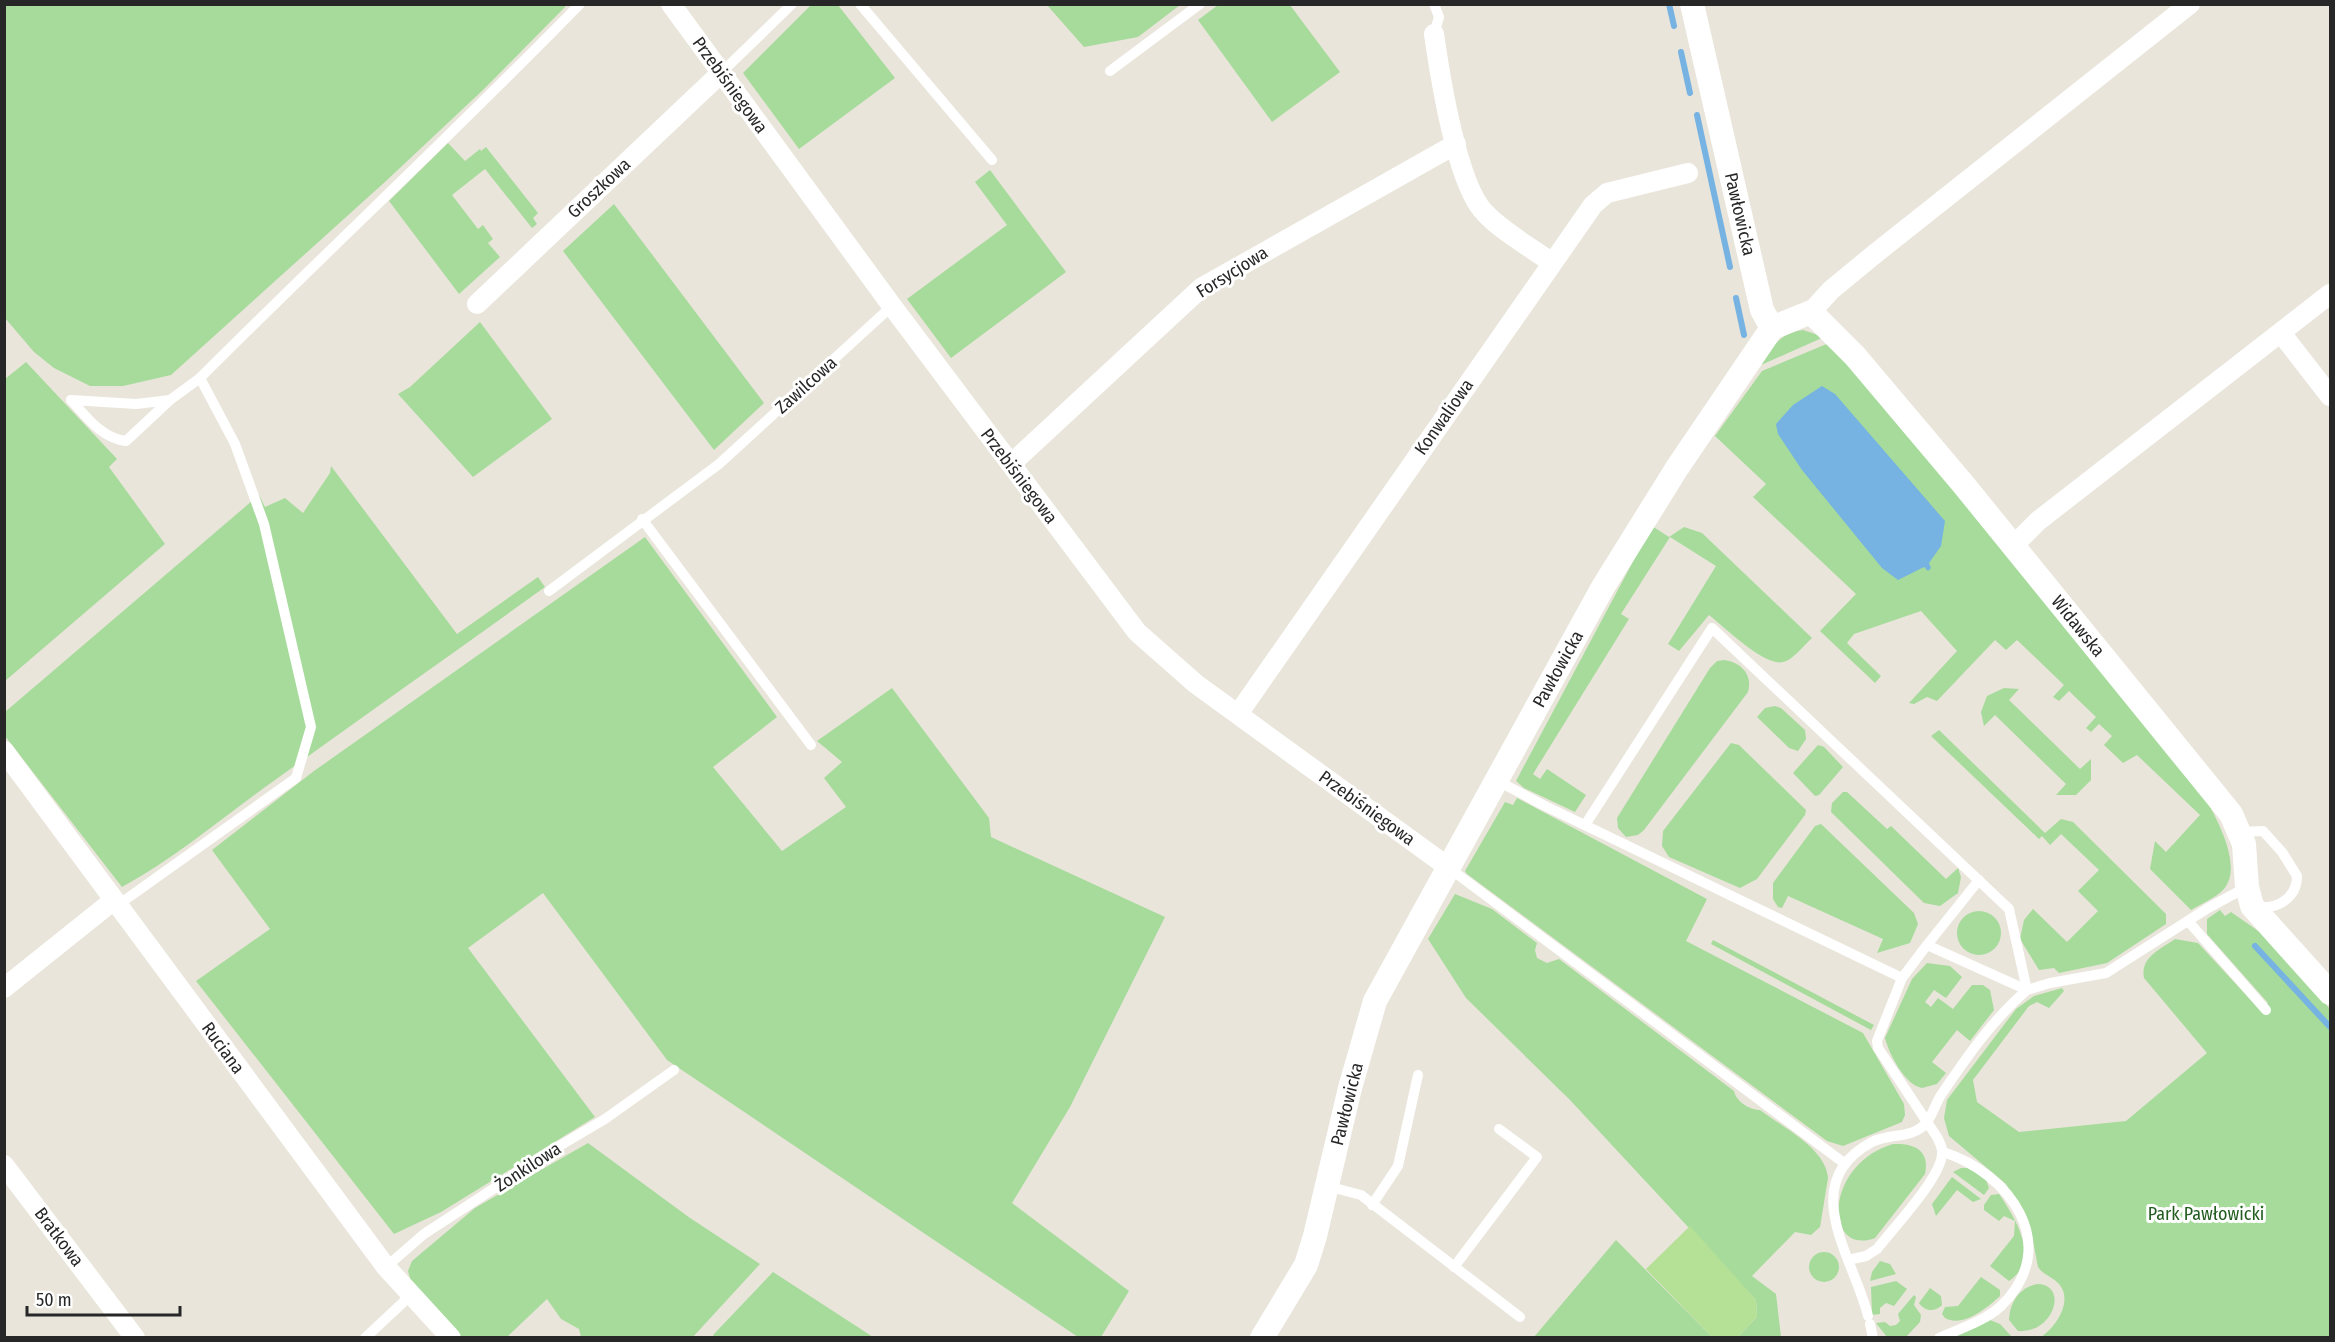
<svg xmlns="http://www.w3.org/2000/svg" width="2335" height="1342" viewBox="0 0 2335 1342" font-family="'Fira Sans Condensed',sans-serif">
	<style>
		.green { fill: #a6db9b }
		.pitch { fill: #b5e197 }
		.water { fill: #76b3e2 }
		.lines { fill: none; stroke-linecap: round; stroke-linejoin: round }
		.stream { stroke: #76b3e2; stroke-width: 6 }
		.service { stroke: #fff; stroke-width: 10 }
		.minor { stroke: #fff; stroke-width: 20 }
		.tertiary { stroke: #fff; stroke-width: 24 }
		.labels { text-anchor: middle; stroke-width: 6; stroke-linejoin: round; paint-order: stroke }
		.street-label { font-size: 18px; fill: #272727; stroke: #fff }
		.park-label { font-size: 18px; fill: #225c1f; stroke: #fff }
	</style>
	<rect width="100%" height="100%" fill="#e9e5da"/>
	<!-- green -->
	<g class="green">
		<path d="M 4,5 L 5,4 L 567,5 L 484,89 L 386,181 L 171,375 L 123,386 L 90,386 L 54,368 L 34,352 L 5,318 Z"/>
		<path d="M 838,5 L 895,78 L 799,149 L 743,73 L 811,5 Z"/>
		<path d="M 1047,5 L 1180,5 L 1138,37 L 1084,47 Z"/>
		<path d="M 1218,5 L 1290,5 L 1340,72 L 1272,122 L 1198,20 Z"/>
		<path d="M 448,143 L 465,161 L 480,149 L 481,151 L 486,147 L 538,213 L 533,218 L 537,224 L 532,228 L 485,169 L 452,195 L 478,229 L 483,225 L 493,239 L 488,243 L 500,257 L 459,294 L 389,201 Z"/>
		<path d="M 990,170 L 1066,272 L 951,358 L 907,299 L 1007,225 L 975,182 Z"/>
		<path d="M 614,204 L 764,403 L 714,450 L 563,251 Z"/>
		<path d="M 480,322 L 552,419 L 473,477 L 398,394 L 410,387 Z"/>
		<path d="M 1803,330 L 1824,337 L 1761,365 C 1772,347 1780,333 1803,330 Z"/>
		<path d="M 1829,343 L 1851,365 L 2200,789 C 2212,810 2246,866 2223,890 C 2215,898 2201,904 2191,910 L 2150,869 L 2155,841 L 2166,852 L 2200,815 L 2137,755 L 2123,763 L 2104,745 L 2112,736 L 2099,724 L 2091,732 L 2086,728 L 2096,717 L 2069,691 L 2059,701 L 2053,697 L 2064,685 L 2017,640 L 2006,650 L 1995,640 L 1937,701 L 1927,697 L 1914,704 L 1909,703 L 1957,651 L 1921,611 L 1854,634 L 1847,643 L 1881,676 L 1875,683 L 1820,631 L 1856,594 L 1753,497 L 1766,484 L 1715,436 L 1762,371 Z"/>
		<path d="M 26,362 L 117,459 L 109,467 L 165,544 L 5,681 L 5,379 Z"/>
		<path d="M 331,466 L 457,634 L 538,577 L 545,587 C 455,652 365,715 275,780 C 224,816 177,857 122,887 L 5,736 L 5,712 L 259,495 L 265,507 L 285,498 L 303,513 L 330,473 Z"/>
		<path d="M 1652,526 L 1669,537 L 1684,527 L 1702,533 L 1812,638 C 1804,645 1793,660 1783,662 C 1765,667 1723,626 1709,615 L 1679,651 L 1668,644 L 1716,566 L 1670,537 L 1621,614 L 1629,619 L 1533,774 L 1540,779 L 1547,769 L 1586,795 L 1575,812 L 1524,788 L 1516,781 Z"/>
		<path d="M 645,537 L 777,717 L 713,767 L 782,851 L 846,807 L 824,778 L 842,762 L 817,741 L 892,688 L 989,818 L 991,837 L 1165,917 L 1070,1107 L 1012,1203 L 1129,1291 L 1101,1337 L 1078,1337 L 667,1060 L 543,893 L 468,948 L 595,1117 L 441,1212 L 394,1234 L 196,981 L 270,929 L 212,850 L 314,771 Z"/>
		<path d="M 1724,660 C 1741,662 1753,675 1748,692 L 1644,830 L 1638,835 L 1626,837 L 1618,828 L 1617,818 L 1710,668 L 1717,661 Z"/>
		<path d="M 2004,688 L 2019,689 L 2009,700 L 2080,769 L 2091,759 L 2091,780 L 2076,795 L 2056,795 L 2066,784 L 1995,715 L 1984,726 L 1981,712 L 1987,696 Z"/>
		<path d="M 1775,706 L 1781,708 L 1805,730 L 1806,739 L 1798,751 L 1789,748 L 1757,717 L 1765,708 Z"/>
		<path d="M 1939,730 L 2045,833 L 2061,819 L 2073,822 L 2166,914 L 2166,924 L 2107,963 L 2059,973 L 2054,968 L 2039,970 L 2020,939 L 2024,920 L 2033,909 L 2067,942 L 2098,911 L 2078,891 L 2099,870 L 2061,834 L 2050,845 L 2042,836 L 2039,839 L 1931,736 Z"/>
		<path d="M 1731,743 L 1739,745 L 1806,810 L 1805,815 L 1757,879 L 1740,888 L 1669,857 L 1662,846 L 1663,831 Z"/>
		<path d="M 1818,745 L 1824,747 L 1843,767 L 1819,795 L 1815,796 L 1793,773 Z"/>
		<path d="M 1843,792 L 1847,792 L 1887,829 L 1891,826 L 1946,879 L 1958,868 L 1961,877 L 1958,893 L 1940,906 L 1924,903 L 1831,812 L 1832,803 Z"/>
		<path d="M 1517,798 L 1707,899 L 1686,941 L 1863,1033 L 1904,1104 L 1905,1115 L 1902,1122 L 1843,1146 L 1827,1141 L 1467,874 L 1465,871 L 1505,802 L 1513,805 Z"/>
		<path d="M 1821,824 L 1914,913 L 1918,924 L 1910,943 L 1877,953 L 1883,939 L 1788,896 L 1782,908 L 1778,907 L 1773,899 L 1773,883 L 1815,826 Z"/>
		<path d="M 1455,894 L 1492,909 L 1537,943 L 1535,950 L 1537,958 L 1547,963 L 1559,959 L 1734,1091 C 1736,1101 1749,1110 1760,1110 C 1782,1127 1826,1148 1828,1178 L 1820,1227 L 1811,1235 L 1795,1232 L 1752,1276 L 1776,1294 L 1781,1337 L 1738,1337 L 1757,1317 L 1756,1300 L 1570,1100 L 1466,998 L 1428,939 Z"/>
		<path d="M 2220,910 L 2225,916 L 2231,912 L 2264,935 L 2330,1009 L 2330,1337 L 2041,1337 C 2055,1328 2074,1301 2059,1284 C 2053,1277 2043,1275 2038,1267 L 2030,1226 L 2006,1184 L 1949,1136 L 1944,1118 L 1947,1100 L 2016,1009 L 2034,996 L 2062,988 L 2064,991 L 2049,1008 L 2037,1002 L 2029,1006 L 1973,1080 L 1977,1102 L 2019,1132 L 2126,1121 L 2207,1053 L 2144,978 C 2140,957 2161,949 2175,939 L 2198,943 L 2259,1009 L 2268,1003 L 2207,934 L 2207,919 Z"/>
		<circle cx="1979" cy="933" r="22"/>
		<path d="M 1713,940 L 1874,1025 L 1871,1030 L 1711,944 Z"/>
		<path d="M 1927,963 L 1950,966 L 1962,977 L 1946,998 L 1934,990 L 1925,1002 L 1931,1007 L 1938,998 L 1953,1009 L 1972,985 L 1983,985 L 1990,990 L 1994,1010 L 1970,1041 L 1957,1030 L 1932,1062 L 1946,1073 L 1937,1084 L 1922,1088 C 1905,1085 1889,1054 1885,1038 L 1912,979 Z"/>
		<path d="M 588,1143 L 690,1218 L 760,1264 L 692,1338 L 581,1337 L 579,1329 L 561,1319 L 547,1299 L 507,1337 L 461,1337 L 411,1282 L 408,1271 L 412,1261 L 475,1208 Z"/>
		<path d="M 1893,1144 C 1914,1143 1930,1150 1925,1174 L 1875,1238 C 1824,1257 1823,1165 1893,1144 Z"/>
		<path d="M 1961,1168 L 1969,1168 L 1986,1180 L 1989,1188 L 1984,1195 L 1953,1172 Z"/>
		<path d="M 1952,1177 L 1981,1199 L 1973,1202 L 1957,1190 L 1936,1216 L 1932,1204 Z"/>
		<path d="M 1999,1194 C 2014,1216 2042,1259 2009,1281 L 1990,1266 L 2014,1236 L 2015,1221 L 2004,1216 L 1999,1221 L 1984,1210 L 1984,1205 L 1991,1195 Z"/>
		<path d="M 1616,1240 L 1712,1337 L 1534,1337 Z"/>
		<circle cx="1824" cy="1267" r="15"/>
		<path d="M 1880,1261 L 1890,1264 L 1896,1274 L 1870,1281 L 1872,1272 Z"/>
		<path d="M 773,1272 L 873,1337 L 715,1337 L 713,1335 Z"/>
		<path d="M 1981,1277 L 2000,1290 L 2000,1296 C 1987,1308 1963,1328 1945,1318 L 1942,1314 L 1945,1307 L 1958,1306 Z"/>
		<path d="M 1896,1281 L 1907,1289 L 1894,1306 L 1886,1303 L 1880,1308 L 1880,1314 L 1872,1315 L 1871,1287 Z"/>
		<path d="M 2037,1284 C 2069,1284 2054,1334 2018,1331 L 2009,1320 C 2010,1302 2019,1288 2037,1284 Z"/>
		<path d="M 1930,1288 L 1941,1296 L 1942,1305 C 1935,1312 1925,1312 1919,1303 Z"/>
		<path d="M 1914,1295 L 1916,1297 L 1914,1305 L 1921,1315 L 1920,1322 L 1906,1337 L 1887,1337 L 1876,1323 L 1885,1322 L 1890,1326 L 1896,1325 L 1900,1321 L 1898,1314 Z"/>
		<path d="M 1990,1320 L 2000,1324 L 2012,1337 L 1953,1338 Z"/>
	</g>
	<!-- pitch -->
	<path class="pitch" d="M 1690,1226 L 1756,1300 L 1757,1317 L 1738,1337 L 1712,1337 L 1646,1269 Z"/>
	<!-- water -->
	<path class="water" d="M 1822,386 L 1835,394 L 1945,521 L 1941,546 L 1929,563 L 1931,568 L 1928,571 L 1924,567 L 1898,580 L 1882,568 L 1802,470 L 1778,434 L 1776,424 L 1793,405 Z"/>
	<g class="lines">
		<!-- stream -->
		<g class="stream">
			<path d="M 1669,4 L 1674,26"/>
			<path d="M 1681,52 L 1690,93"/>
			<path d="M 1697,115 L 1730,267"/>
			<path d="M 1736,298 L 1744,335"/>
			<path d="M 2255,946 L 2330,1027"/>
		</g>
		<!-- service -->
		<g class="service">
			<path d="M 860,4 L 992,160"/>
			<path d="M 1434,34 L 1439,17 L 1434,4"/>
			<path d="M 1110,71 L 1200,4"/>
			<path d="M 721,73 L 792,4"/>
			<path d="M 71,400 C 87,417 101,438 126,441 L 170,400 L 200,378 C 326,252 456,131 580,4"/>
			<path d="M 71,400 L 136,404 L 170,400"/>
			<path d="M 642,519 L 811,745"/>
			<path d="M 549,591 L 719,464 L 892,306"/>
			<path d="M 1496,780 L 1543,805 L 1902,978"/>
			<path d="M 1585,825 L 1712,628 L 2009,909 L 2027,990 C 1993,1019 1966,1058 1941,1095 C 1935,1104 1933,1115 1926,1123 C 1913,1139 1889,1133 1872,1142 C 1795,1183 1854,1258 1868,1316"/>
			<path d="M 2240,832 L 2263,831 L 2282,852 L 2297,876 C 2297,898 2276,911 2256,906"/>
			<path d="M 1449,868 L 1844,1163"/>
			<path d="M 118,905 L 296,778 L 311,727 L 264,524 L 235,444 L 200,378"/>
			<path d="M 2188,921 L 2266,1010"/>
			<path d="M 1927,945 L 1979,880"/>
			<path d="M 1327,1186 L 1361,1195 L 1520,1317"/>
			<path d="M 1372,1205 L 1398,1166 L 1418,1075"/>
			<path d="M 1848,1260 L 1866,1256 L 1877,1249 C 1894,1227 1939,1180 1942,1155 C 1943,1148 1940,1143 1937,1137 L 1878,1048 L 1877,1041 L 1902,978 L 1927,945 L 2027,990 L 2050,983 L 2106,973 L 2208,908 L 2247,887"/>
			<path d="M 386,1267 L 424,1234 L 556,1148 L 605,1119 L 674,1070"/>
			<path d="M 1454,1267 L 1537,1157 L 1499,1129"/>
			<path d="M 1870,1324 L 1873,1338"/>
			<path d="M 365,1338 L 411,1295"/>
			<path d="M 1939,1338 C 1959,1329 1985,1321 2001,1306 C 2063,1246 2010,1173 1943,1152"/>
		</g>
		<!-- minor -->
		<g class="minor">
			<path d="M 671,4 L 892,306 L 1137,632 L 1196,684 L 1448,867"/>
			<path d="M 1434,34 C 1440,76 1457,185 1485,213 C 1503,232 1530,247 1551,262"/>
			<path d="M 477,304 L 721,73"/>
			<path d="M 1811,312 L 1831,290 L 1876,253 L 2190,4"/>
			<path d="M 2281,333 L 2330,396"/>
			<path d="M 1011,464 L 1201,288 L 1456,144"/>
			<path d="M 2013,546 L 2038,521 L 2330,294"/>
			<path d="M 1238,714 L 1593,205 L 1607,193 L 1688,173"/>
			<path d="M 4,751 L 386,1267 L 451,1338"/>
			<path d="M 4,988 L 114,900"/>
			<path d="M 4,1165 L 135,1338"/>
		</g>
		<!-- tertiary -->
		<g class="tertiary">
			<path d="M 1692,4 L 1762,310 L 1772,328"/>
			<path d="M 1772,328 L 1811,312 L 1855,356 L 1963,484 L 2231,814 L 2244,844 L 2247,887 L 2252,906 L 2330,993"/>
			<path d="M 1262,1338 L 1306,1265 L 1315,1236 L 1350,1088 L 1375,1001 L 1603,587 L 1677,468 L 1772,328"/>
		</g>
	</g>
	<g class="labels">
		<!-- street labels -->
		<g class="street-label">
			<text transform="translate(730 85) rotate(54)" y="6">Przebiśniegowa</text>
			<text transform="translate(599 188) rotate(-43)" y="6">Groszkowa</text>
			<text transform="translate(1740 214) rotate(77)" y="6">Pawłowicka</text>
			<text transform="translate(1232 272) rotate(-32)" y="6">Forsycjowa</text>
			<text transform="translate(806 385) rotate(-42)" y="6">Zawilcowa</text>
			<text transform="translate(1444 417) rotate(-55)" y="6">Konwaliowa</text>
			<text transform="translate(1019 476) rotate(53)" y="6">Przebiśniegowa</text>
			<text transform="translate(2078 626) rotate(51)" y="6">Widawska</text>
			<text transform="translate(1558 669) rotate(-61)" y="6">Pawłowicka</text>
			<text transform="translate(1367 808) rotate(36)" y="6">Przebiśniegowa</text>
			<text transform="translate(223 1048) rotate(54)" y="6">Ruciana</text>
			<text transform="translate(1347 1104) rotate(-76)" y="6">Pawłowicka</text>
			<text transform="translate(528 1167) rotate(-33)" y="6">Żonkilowa</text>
			<text transform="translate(59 1237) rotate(53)" y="6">Bratkowa</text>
		</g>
		<!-- park labels -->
		<g class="park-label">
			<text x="2206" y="1220">Park Pawłowicki</text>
		</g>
	</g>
	<!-- border -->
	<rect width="2335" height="1342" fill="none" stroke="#272727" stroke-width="12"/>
	<!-- scale -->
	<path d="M27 1306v9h153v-9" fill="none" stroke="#272727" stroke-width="3"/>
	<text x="36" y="1306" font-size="18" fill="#272727" stroke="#ffffff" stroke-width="4.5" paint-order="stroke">50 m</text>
</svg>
